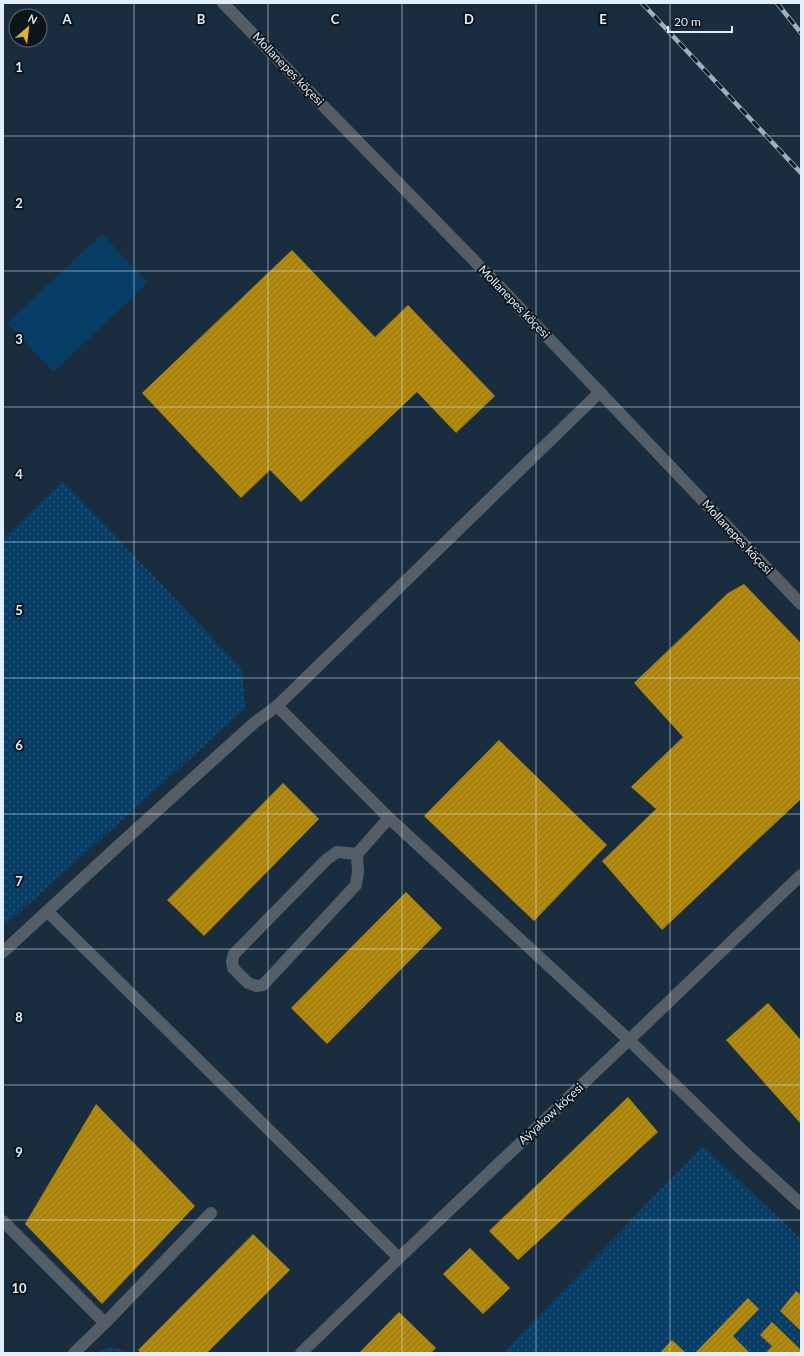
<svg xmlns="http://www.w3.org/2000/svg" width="804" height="1356" viewBox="0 0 804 1356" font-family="Lato,sans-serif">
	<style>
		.park { fill: url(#park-dots) }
		.pitch { fill: #083d65 }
		.building { fill: url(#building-hatch) }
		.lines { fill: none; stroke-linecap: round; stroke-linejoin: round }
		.minor { stroke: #555e67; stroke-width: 12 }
		.rail-casing { stroke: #a2b0be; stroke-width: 4.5 }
		.rail { stroke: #0c141c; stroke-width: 3; stroke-dasharray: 9; stroke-linecap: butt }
		.grid { fill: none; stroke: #e2eefa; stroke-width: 1; stroke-opacity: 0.55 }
		.labels { text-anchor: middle; stroke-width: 4; stroke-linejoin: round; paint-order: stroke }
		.street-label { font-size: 12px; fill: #e2eefa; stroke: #0c141c }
		.grid-label { font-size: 13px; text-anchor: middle; font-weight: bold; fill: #e2eefa; stroke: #0c141c; stroke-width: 4; stroke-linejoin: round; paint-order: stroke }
	</style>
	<defs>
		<pattern id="park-dots" width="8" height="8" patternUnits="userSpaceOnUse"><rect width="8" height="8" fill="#083d65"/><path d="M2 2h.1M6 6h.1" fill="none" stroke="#2c597c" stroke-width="1.8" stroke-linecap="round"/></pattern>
		<pattern id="building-hatch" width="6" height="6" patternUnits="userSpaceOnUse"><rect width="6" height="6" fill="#b08a13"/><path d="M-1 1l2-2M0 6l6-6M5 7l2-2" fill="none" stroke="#907624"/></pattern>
	</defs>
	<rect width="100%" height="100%" fill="#1a2d3e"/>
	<!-- park -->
	<g class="park">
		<path d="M 63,481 L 241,668 L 246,708 L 3,927 L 3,539 Z"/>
		<path d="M 703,1146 L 801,1239 L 801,1353 L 504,1352 Z"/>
		<path d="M 110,1347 L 131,1353 L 95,1353 Z"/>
	</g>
	<!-- pitch -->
	<path class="pitch" d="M 102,234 L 148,283 L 53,372 L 7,323 Z"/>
	<!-- building -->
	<g class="building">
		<path d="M 292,250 L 375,337 L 408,305 L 495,396 L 456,433 L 417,392 L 301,502 L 270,470 L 241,498 L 142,393 Z"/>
		<path d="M 744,584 L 801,643 L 801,799 L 662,930 L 602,861 L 656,809 L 631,787 L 683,737 L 634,683 L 728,593 Z"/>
		<path d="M 499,740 L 607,845 L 534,921 L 424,816 Z"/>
		<path d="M 283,783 L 319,819 L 204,936 L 167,900 Z"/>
		<path d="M 406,892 L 442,928 L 327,1044 L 291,1008 Z"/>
		<path d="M 768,1003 L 801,1040 L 801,1124 L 726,1040 Z"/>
		<path d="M 628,1097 L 658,1132 L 518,1260 L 489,1231 Z"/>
		<path d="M 96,1104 L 195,1206 L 102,1304 L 25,1224 Z"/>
		<path d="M 253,1234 L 290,1270 L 207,1353 L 141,1353 L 138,1350 Z"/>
		<path d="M 470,1248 L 510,1288 L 483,1314 L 443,1274 Z"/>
		<path d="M 796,1291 L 801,1295 L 801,1331 L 780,1311 Z"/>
		<path d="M 748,1298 L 759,1309 L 733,1336 L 750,1353 L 695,1353 Z"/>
		<path d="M 399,1312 L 436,1348 L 431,1353 L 359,1353 Z"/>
		<path d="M 772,1322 L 801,1350 L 801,1353 L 766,1353 L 772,1346 L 760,1335 Z"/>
		<path d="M 672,1340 L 686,1353 L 660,1353 Z"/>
	</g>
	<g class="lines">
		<!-- minor -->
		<g class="minor">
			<path d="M 223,3 L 497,284 L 801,604"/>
			<path d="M 277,706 L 600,392"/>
			<path d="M 357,854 L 337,852 L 326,860 L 234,954 L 232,961 L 233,968 L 248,983 L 256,986 L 263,985 L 356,885 L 358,872 L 357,854 L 389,818"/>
			<path d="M 47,911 L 399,1258"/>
			<path d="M 3,952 L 118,846 L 254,723 L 277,706 L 389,818 L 629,1040 L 743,1151 L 801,1204"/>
			<path d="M 3,1221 L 105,1323"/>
			<path d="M 74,1353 L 105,1323 L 211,1213"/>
			<path d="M 301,1353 L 399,1258 L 629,1040 L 801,875"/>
		</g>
		<!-- rail casing -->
		<g class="rail-casing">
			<g id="rail">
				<path d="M 642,3 L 801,173"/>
				<path d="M 777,3 L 801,33"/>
			</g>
		</g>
		<!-- rail -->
		<use href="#rail" class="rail"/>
	</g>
	<!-- grid -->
	<path class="grid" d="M 134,3 L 134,1353M 268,3 L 268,1353M 402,3 L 402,1353M 536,3 L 536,1353M 670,3 L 670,1353M 3,136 L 801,136M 3,271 L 801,271M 3,407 L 801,407M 3,542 L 801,542M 3,678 L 801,678M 3,814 L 801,814M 3,949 L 801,949M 3,1085 L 801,1085M 3,1220 L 801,1220"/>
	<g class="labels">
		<!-- street labels -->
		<g class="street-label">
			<text transform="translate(288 69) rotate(46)" y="4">Mollanepes köçesi</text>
			<text transform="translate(514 302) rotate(46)" y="4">Mollanepes köçesi</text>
			<text transform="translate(737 537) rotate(47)" y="4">Mollanepes köçesi</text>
			<text transform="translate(551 1114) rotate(-43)" y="4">Aýyakow köçesi</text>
		</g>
	</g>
	<g class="grid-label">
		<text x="67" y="24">A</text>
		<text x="201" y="24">B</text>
		<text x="335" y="24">C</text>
		<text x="469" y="24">D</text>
		<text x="603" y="24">E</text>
		<text x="19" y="72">1</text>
		<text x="19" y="208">2</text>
		<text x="19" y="344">3</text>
		<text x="19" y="479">4</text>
		<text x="19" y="615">5</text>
		<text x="19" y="750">6</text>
		<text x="19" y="886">7</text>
		<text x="19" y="1022">8</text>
		<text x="19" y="1157">9</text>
		<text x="19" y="1293">10</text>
	</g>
	<!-- border -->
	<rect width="804" height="1356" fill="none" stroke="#e2eefa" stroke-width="8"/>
	<!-- north arrow -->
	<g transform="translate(28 28) rotate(28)"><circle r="19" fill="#0c141c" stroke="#626b75"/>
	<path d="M0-3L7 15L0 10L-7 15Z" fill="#deb133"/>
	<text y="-6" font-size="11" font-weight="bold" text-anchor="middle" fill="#e2eefa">N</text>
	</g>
	<!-- scale -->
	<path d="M668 26v6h64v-6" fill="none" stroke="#e2eefa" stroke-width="2"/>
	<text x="674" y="26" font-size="12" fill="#e2eefa" stroke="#0c141c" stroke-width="3" paint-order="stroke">20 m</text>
</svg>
